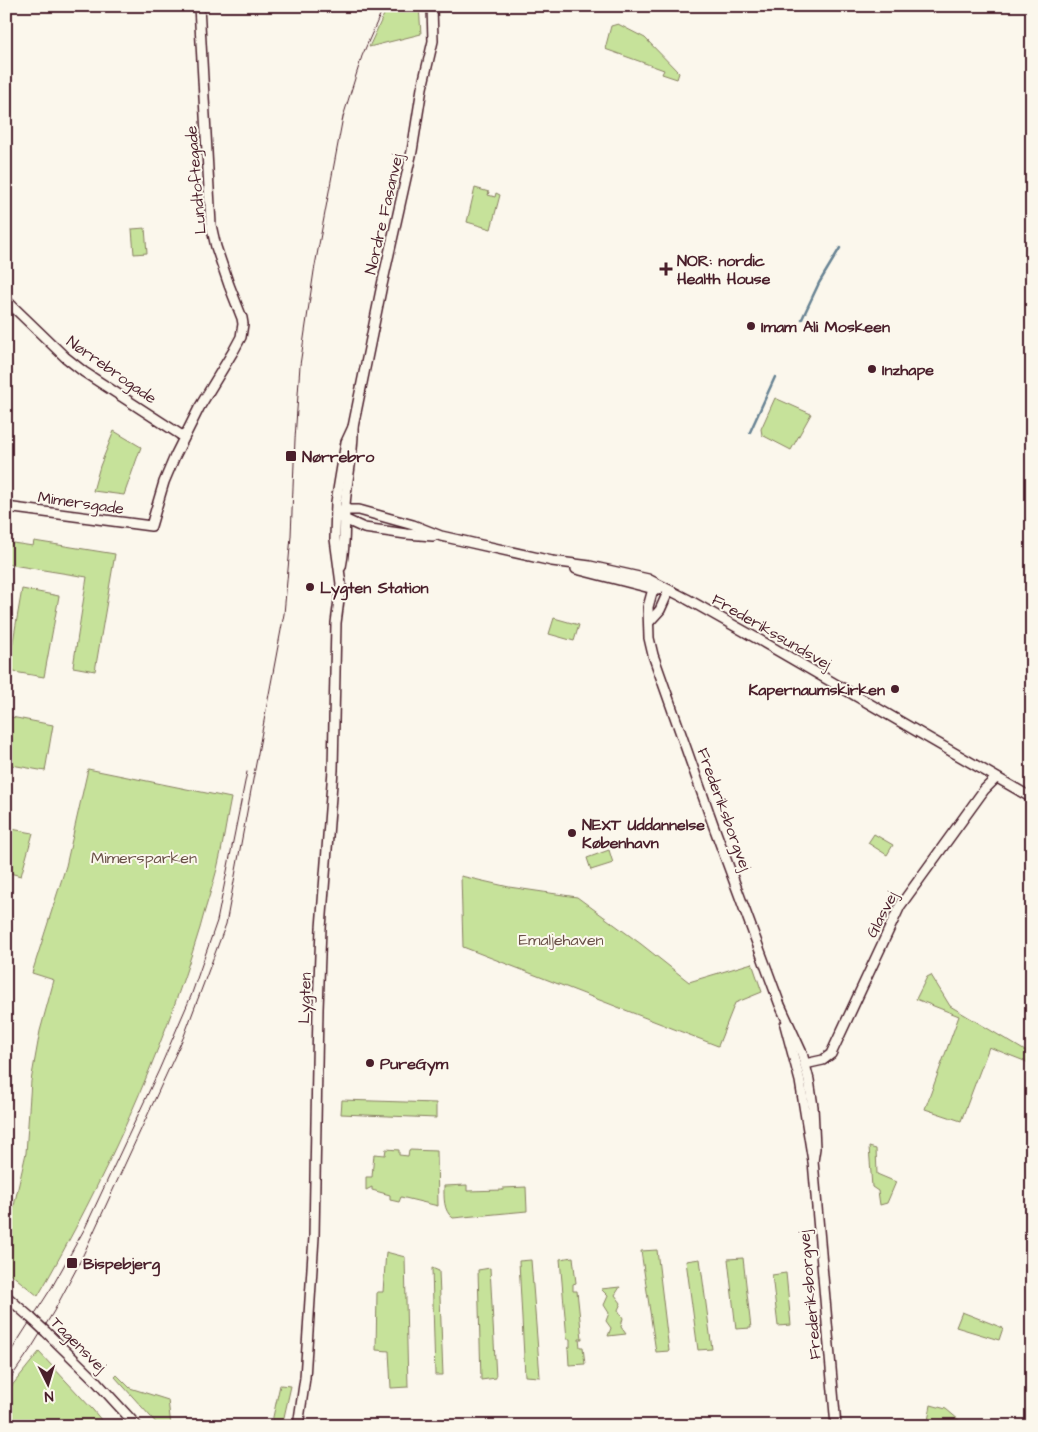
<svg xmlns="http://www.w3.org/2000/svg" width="1038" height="1432" viewBox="0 0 1038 1432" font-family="'Architects Daughter',sans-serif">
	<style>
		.green { fill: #c6e29a; stroke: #888062 }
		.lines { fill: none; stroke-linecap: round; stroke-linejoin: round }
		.stream { stroke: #678393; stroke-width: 2.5 }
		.minor-casing { stroke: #4a1f2b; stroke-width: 12 }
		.minor { stroke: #fbf7ec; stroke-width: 9 }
		.tram { stroke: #4a1f2b; stroke-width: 1 }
		.minor-bridge-casing { stroke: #4a1f2b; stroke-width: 12; stroke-linecap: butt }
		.minor-bridge { stroke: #fbf7ec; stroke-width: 9 }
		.poi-dot { fill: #4a1f2b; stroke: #fbf7ec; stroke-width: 2 }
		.labels { text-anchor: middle; stroke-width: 4; stroke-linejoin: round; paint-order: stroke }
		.street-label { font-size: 16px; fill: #4a1f2b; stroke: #fbf7ec }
		.poi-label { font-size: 16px; font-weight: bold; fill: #4a1f2b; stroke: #fbf7ec; text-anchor: start }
		.park-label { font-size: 16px; fill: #695047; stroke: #fbf7ec }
	</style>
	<rect width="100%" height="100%" fill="#fbf7ec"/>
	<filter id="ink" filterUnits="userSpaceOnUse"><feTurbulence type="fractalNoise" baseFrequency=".02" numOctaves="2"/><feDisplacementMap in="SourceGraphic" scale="10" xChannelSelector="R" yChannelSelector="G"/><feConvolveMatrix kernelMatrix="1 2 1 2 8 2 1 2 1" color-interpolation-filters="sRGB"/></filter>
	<g filter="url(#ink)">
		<!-- green -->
		<g class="green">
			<path d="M 388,6 L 419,6 L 421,34 L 369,47 Z"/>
			<path d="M 618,24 L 645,38 L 679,73 L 677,79 L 662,74 L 664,70 L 605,49 L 611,26 Z"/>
			<path d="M 475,188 L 489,192 L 488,195 L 495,197 L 496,193 L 500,195 L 491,229 L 467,222 Z"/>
			<path d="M 145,228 L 147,253 L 134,254 L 132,229 Z"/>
			<path d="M 775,398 L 811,414 L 791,450 L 762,435 L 761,429 Z"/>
			<path d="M 114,431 L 141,447 L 124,495 L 93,491 L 100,466 Z"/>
			<path d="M 34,541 L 115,554 L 95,671 L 73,667 L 87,577 L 6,564 L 6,542 L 33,546 Z"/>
			<path d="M 22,589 L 59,596 L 44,677 L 8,671 Z"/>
			<path d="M 554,618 L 579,625 L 574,641 L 549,634 Z"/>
			<path d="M 6,716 L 53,725 L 45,771 L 6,764 Z"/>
			<path d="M 88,769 L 231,798 C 226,822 223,846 217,869 C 212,889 205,908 200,928 C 161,1056 105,1180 38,1296 L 6,1270 L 6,1241 L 26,1153 L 31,1081 L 40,1031 L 54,980 L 32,973 L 66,866 Z"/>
			<path d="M 6,828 L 33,833 L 21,876 L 6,872 Z"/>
			<path d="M 874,834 L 893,845 L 887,855 L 868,843 Z"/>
			<path d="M 609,850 L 613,863 L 591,870 L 587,858 Z"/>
			<path d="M 461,876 L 509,887 L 577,897 L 641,944 L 689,982 L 752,963 L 762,992 L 735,1003 L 718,1046 L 463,947 Z"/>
			<path d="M 931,975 L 950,1006 L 1032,1055 L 1032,1064 L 989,1047 L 961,1121 L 925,1109 L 959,1016 L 916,999 L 927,977 Z"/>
			<path d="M 342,1100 L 436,1103 L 436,1118 L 341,1114 Z"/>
			<path d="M 869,1147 L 876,1149 L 877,1174 L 896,1182 L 887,1203 L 880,1205 L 878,1191 L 872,1187 Z"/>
			<path d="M 386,1149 L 399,1150 L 399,1155 L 408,1156 L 409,1150 L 437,1151 L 438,1206 L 401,1197 L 399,1202 L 390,1200 L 390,1195 L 372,1190 L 372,1187 L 366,1190 L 366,1177 L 372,1177 L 374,1154 L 385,1155 Z"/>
			<path d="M 467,1185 L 467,1191 L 503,1190 L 503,1188 L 526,1187 L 527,1211 L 453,1218 C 443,1211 444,1197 444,1186 Z"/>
			<path d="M 657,1250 L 669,1351 L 656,1352 L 641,1251 Z"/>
			<path d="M 386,1252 L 405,1257 L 408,1387 L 391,1388 L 389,1351 L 376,1350 L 377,1292 L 383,1292 Z"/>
			<path d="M 573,1257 L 576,1283 L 573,1284 L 573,1291 L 577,1291 L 582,1339 L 579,1339 L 580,1347 L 583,1347 L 585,1364 L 569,1365 L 568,1348 L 570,1347 L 570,1339 L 567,1339 L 560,1259 Z"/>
			<path d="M 743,1258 L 751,1328 L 736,1329 L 728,1259 Z"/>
			<path d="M 700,1259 L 712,1349 L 698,1350 L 686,1261 Z"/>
			<path d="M 531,1260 L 540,1377 L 525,1376 L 519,1261 Z"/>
			<path d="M 432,1268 L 439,1271 L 443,1375 L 435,1375 Z"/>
			<path d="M 490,1268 L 496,1378 L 481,1380 L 478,1270 Z"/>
			<path d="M 786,1273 L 791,1325 L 778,1326 L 772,1275 Z"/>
			<path d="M 620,1287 L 615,1295 L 621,1303 L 618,1310 L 623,1318 L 621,1327 L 626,1334 L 608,1336 L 611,1328 L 606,1321 L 609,1313 L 604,1305 L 608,1296 L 601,1289 Z"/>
			<path d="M 962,1312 L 1003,1328 L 999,1340 L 956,1327 Z"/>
			<path d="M 39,1352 L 93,1410 L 106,1426 L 6,1426 L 6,1393 Z"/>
			<path d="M 117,1375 L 130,1388 L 168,1400 L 171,1426 L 159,1426 L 115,1377 Z"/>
			<path d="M 280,1385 L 291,1386 L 282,1426 L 271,1426 Z"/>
			<path d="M 931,1405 L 946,1409 L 966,1426 L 927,1426 Z"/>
		</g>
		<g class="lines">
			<!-- stream -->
			<g class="stream">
				<path d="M 802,319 L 819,283 L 840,248"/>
				<path d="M 750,432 L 775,377"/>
			</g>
			<!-- minor casing -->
			<g class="minor-casing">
				<g id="minor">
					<path d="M 6,300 L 65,357 L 84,372 L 184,437"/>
					<path d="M 6,507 L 151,526 L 164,482 L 175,456 L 199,408 L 234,350 L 241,337 L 243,324 L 242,318 L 229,285 L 216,247 L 211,225 L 199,6"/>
					<path d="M 336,510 L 359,510 L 413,525 L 441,536 L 552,561 L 590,566 L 648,579 L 687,599 L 756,638 L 1032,798"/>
					<path d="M 342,518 L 364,528 L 406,534 L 433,536"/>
					<path d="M 341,567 C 346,544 344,527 345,505 C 347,478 354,453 353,427 L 382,285 L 412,151 L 422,88 L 433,41 L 432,6"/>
					<path d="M 576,569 L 658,590"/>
					<path d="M 653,589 L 648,607 L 649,638 L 653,655 L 714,827 L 780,1005 L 802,1053 L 809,1080 L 813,1107 L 815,1148 L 813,1161"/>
					<path d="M 650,621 L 660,610 L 669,590"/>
					<path d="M 785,1025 L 800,1081 L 813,1161 L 836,1426"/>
					<path d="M 805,1064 L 823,1060 L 831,1054 L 900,906 L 984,790 L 996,778"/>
					<path d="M 6,1296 L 31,1318"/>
					<path d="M 46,1332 L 94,1379 L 137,1426"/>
					<path d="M 298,1426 L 305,1378 L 314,1237 L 318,1009 L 321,928 L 333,770 L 336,623 L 341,584 L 335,539 L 336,502 L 346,442 L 353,427"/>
				</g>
			</g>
			<!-- minor -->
			<use href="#minor" class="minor"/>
			<!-- tram -->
			<g class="tram">
				<path d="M 6,1359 L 52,1287 L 85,1228 L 159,1070 L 191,996 L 217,921 L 247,772"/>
				<path d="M 6,1385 L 32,1347 L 54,1311 L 78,1266 L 184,1036 L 226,924 L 284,614 L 291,536 L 295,439 L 300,365 L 314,271 L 343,117 L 362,56 L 384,6"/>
			</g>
			<!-- minor-bridge casing -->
			<g class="minor-bridge-casing">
				<path id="minor-bridge" d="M 31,1318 L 46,1332"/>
			</g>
			<!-- minor-bridge -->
			<use href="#minor-bridge" class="minor-bridge"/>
		</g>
	</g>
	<!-- markers -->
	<g class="poi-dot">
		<path d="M663.5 261.5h5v5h5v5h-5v5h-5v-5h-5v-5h5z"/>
		<circle cx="751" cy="326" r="5"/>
		<circle cx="872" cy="369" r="5"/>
		<rect x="285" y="450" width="12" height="12" rx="2.5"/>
		<circle cx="310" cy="587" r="5"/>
		<circle cx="895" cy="689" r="5"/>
		<circle cx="572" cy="833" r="5"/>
		<circle cx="370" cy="1063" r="5"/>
		<rect x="66" y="1257" width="12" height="12" rx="2.5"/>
	</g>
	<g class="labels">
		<!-- street labels -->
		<g class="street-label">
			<text transform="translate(195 180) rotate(-95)" y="6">Lundtoftegade</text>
			<text transform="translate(383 214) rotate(-77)" y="6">Nordre Fasanvej</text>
			<text transform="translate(112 369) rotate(35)" y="6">Nørrebrogade</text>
			<text transform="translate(81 502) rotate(8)" y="6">Mimersgade</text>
			<text transform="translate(772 631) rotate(30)" y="6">Frederikssundsvej</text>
			<text transform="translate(725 809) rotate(70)" y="6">Frederiksborgvej</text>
			<text transform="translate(881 914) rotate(-62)" y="6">Glasvej</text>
			<text transform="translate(304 998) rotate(-88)" y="6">Lygten</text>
			<text transform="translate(809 1295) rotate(-95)" y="6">Frederiksborgvej</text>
			<text transform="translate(79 1344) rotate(45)" y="6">Tagensvej</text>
		</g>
		<!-- poi labels -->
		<g class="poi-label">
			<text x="677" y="266">NOR: nordic<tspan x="677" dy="18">Health House</tspan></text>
			<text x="761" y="332">Imam Ali Moskeen</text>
			<text x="882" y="375">Inzhape</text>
			<text x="302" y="462">Nørrebro</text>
			<text x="320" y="593">Lygten Station</text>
			<text x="885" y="695" text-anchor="end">Kapernaumskirken</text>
			<text x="582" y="830">NEXT Uddannelse<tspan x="582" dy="18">København</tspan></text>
			<text x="380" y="1069">PureGym</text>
			<text x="83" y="1269">Bispebjerg</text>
		</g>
		<!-- park labels -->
		<g class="park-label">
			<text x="144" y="863">Mimersparken</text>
			<text x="561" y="945">Emaljehaven</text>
		</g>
	</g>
	<!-- margin -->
	<rect width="1038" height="1432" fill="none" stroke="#fbf7ec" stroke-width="25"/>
	<rect x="12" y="12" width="1013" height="1407" fill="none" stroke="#4a1f2b" stroke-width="2" filter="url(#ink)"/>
	<!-- north arrow -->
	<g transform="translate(48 1384) rotate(175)" stroke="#fbf7ec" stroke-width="4" paint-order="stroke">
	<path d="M0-4L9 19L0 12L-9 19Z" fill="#4a1f2b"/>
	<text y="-8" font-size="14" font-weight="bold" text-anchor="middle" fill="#4a1f2b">N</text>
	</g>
</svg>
